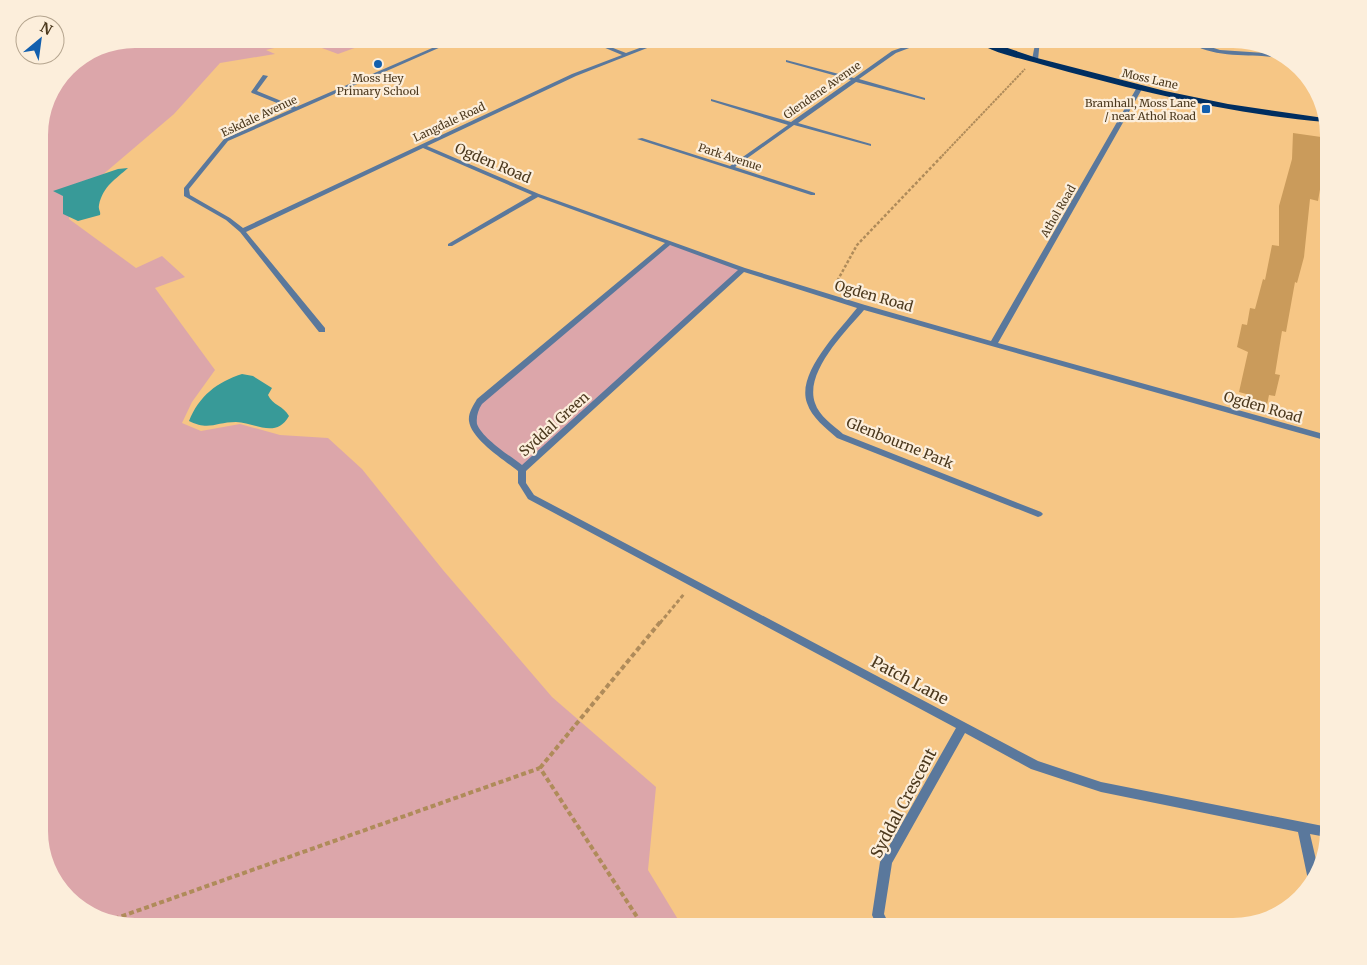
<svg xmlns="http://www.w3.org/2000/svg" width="1367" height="965" viewBox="0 0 1367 965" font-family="Merriweather,serif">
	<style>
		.green { fill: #dca6aa }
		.water { fill: #389a98 }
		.building { fill: #ca9b5b }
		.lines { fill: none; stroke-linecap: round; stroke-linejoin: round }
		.path-far3 { stroke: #af8b5a; stroke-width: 2; stroke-dasharray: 2.5 1; stroke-linecap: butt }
		.path-far2 { stroke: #af8b5a; stroke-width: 2.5; stroke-dasharray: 3 2; stroke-linecap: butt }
		.path-far1 { stroke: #af8b5a; stroke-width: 3; stroke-dasharray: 4 2.5; stroke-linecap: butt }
		.path { stroke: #af8b5a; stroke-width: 4; stroke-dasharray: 5 3; stroke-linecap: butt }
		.minor { fill: #5a789c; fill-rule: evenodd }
		.major { fill: #002e60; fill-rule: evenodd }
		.poi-dot { fill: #125fae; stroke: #fceedb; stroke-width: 2 }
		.labels { text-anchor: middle; stroke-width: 4.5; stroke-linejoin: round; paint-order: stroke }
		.far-poi-label { font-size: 11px; fill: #4b381d; stroke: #fceedb }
		.far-street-label { font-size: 11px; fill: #4b381d; stroke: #fceedb }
		.street-label { font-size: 14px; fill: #4b381d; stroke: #fceedb }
		.near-street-label { font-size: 16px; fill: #4b381d; stroke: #fceedb }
	</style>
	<rect width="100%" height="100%" fill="#f6c685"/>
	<!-- green -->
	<g class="green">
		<path d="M 135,39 L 339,39 L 360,46 L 338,54 L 303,41 L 266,50 L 275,54 L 220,63 L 174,114 L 73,200 L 69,219 L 136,268 L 162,256 L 185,277 L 155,288 L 215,370 L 192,402 L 182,423 L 201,431 L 240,424 L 280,435 L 328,438 L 362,469 L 443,570 L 552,697 L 656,787 L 648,870 L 682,926 L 134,926 L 76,907 L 51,878 L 39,836 L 39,128 L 49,92 L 71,63 Z"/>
		<path d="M 669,243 L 743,269 L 522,470 L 496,451 L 474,425 L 480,401 Z"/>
	</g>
	<!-- water -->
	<g class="water">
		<path d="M 128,168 C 116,179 103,186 99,205 C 98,210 101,211 100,215 L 78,221 L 63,214 L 63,196 L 53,191 L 118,169 Z"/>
		<path d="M 242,374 L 253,376 L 272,388 L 268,395 C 272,405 284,406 289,416 C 276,439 256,423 236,422 C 216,422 209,431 189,421 C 199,396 217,382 242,374 Z"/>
	</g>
	<!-- building -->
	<path class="building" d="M 1293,133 L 1328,138 L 1328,143 L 1318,201 L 1310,199 L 1304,257 L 1297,283 L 1295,282 L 1286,332 L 1282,331 L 1275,374 L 1280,375 L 1275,396 L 1269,395 L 1267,405 L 1249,400 L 1250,395 L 1239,392 L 1248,352 L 1237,347 L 1242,324 L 1247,325 L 1250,308 L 1255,309 L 1263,279 L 1265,280 L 1272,245 L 1279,246 L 1279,206 L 1292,159 Z"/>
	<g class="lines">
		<!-- path-far3 -->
		<path class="path-far3" d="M 942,156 L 1025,69"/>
		<!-- path-far2 -->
		<path class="path-far2" d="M 835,285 L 857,245 L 943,155"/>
		<!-- path-far1 -->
		<path class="path-far1" d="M 660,623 L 684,594"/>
		<!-- path -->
		<g class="path">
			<path d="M 540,768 L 661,621"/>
			<path d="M 114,919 L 540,768 L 643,926"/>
		</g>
		<!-- minor -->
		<g class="minor">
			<path d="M 453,39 L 459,39 L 228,141 L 189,189 L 190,195 L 230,218 L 243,228 L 572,74 L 622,55 L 584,39 L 590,39 L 626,53 L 664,39 L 670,39 L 576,76 L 427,146 L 539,194 L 745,268 L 865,305 L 991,341 L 1136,89 L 1141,88 L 1142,89 L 998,343 L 1320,433 L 1324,408 L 1328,405 L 1328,441 L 864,310 C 846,331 804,372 815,403 C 819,416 833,425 843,434 L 1041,512 L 1043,514 L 1041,516 L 1038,517 L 837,438 C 826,428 812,418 807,403 C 796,373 840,330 857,308 L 744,272 L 526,471 L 526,483 L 534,495 L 1038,761 L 1101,782 L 1328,827 L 1326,837 L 1310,834 L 1317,864 L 1311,880 L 1309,879 L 1307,875 L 1298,832 L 1101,792 L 1031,769 L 965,733 L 892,863 L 884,914 L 890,926 L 877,926 L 872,915 L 880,862 L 956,728 L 528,499 L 518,483 L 518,471 C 504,460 471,439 469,421 C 468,413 473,406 477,399 L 665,243 L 538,197 L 452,246 L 448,246 L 448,244 L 532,195 L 423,148 L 246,232 L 325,328 L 325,332 L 319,332 L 240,232 L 226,220 L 184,196 L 184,188 L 224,139 L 292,109 L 252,93 L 251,92 L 263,75 L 268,76 L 257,91 L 296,107 ZM 670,245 L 738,270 L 522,465 C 510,456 482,438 477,424 C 476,417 478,410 482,404 Z"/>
			<path d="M 927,39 L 933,39 L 896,53 L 859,79 L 925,98 L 925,100 L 856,82 L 798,123 L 871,144 L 871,146 L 794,125 L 735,167 L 815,193 L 815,195 L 811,195 L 637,139 L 642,138 L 730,166 L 788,125 L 711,101 L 711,99 L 791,122 L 851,80 L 786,62 L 786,60 L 854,78 L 892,51 Z"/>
			<path d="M 1036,39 L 1040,39 L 1038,60 L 1035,62 L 1032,60 Z"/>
			<path d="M 1187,39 L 1192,39 L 1198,43 L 1220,50 L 1278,54 L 1286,57 C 1279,58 1270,57 1262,56 C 1240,55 1202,56 1187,39 Z"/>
			<path d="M 1328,705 L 1328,728 L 1324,726 C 1322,721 1322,712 1324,707 Z"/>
		</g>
		<!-- major -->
		<path class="major" d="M 973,39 L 981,39 L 1037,58 L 1165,91 L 1228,104 L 1324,118 L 1325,122 C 1229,114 1133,90 1040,64 C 1022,59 985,51 973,39 Z"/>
	</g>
	<!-- markers -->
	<g class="poi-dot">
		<circle cx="378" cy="64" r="5"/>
		<rect x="1201" y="104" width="10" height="10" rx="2.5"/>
	</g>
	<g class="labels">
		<!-- far-poi labels -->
		<g class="far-poi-label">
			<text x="378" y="82">Moss Hey<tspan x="378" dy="13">Primary School</tspan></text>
			<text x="1196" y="107" text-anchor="end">Bramhall, Moss Lane<tspan x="1196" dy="13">/ near Athol Road</tspan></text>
		</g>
		<!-- far-street labels -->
		<g class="far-street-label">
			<text transform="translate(1150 79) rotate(13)" y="4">Moss Lane</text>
			<text transform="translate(822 90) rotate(-35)" y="4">Glendene Avenue</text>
			<text transform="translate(259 116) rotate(-25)" y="4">Eskdale Avenue</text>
			<text transform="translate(449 122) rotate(-25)" y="4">Langdale Road</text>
			<text transform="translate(730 157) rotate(18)" y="4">Park Avenue</text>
			<text transform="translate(1058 211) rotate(-60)" y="4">Athol Road</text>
		</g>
		<!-- street labels -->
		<g class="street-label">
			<text transform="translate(493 163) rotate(23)" y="5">Ogden Road</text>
			<text transform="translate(874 296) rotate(16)" y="5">Ogden Road</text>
			<text transform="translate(1263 407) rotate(16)" y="5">Ogden Road</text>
			<text transform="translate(554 424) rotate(-42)" y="5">Syddal Green</text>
			<text transform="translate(900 443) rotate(22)" y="5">Glenbourne Park</text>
		</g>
		<!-- near-street labels -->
		<g class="near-street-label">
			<text transform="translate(910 680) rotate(28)" y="6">Patch Lane</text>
			<text transform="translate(903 803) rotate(-62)" y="6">Syddal Crescent</text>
		</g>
	</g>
	<!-- crop -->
	<path d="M0 0H1367V965H0ZM135 48H1233A87 87 0 0 1 1320 135V831A87 87 0 0 1 1233 918H135A87 87 0 0 1 48 831V135A87 87 0 0 1 135 48Z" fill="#fceedb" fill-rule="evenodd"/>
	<!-- north arrow -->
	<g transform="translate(40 40) rotate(29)"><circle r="24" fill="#fceedb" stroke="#b5a58f"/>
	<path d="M0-4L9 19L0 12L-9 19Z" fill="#125fae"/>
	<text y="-8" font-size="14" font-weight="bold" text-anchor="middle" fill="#4b381d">N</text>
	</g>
</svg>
